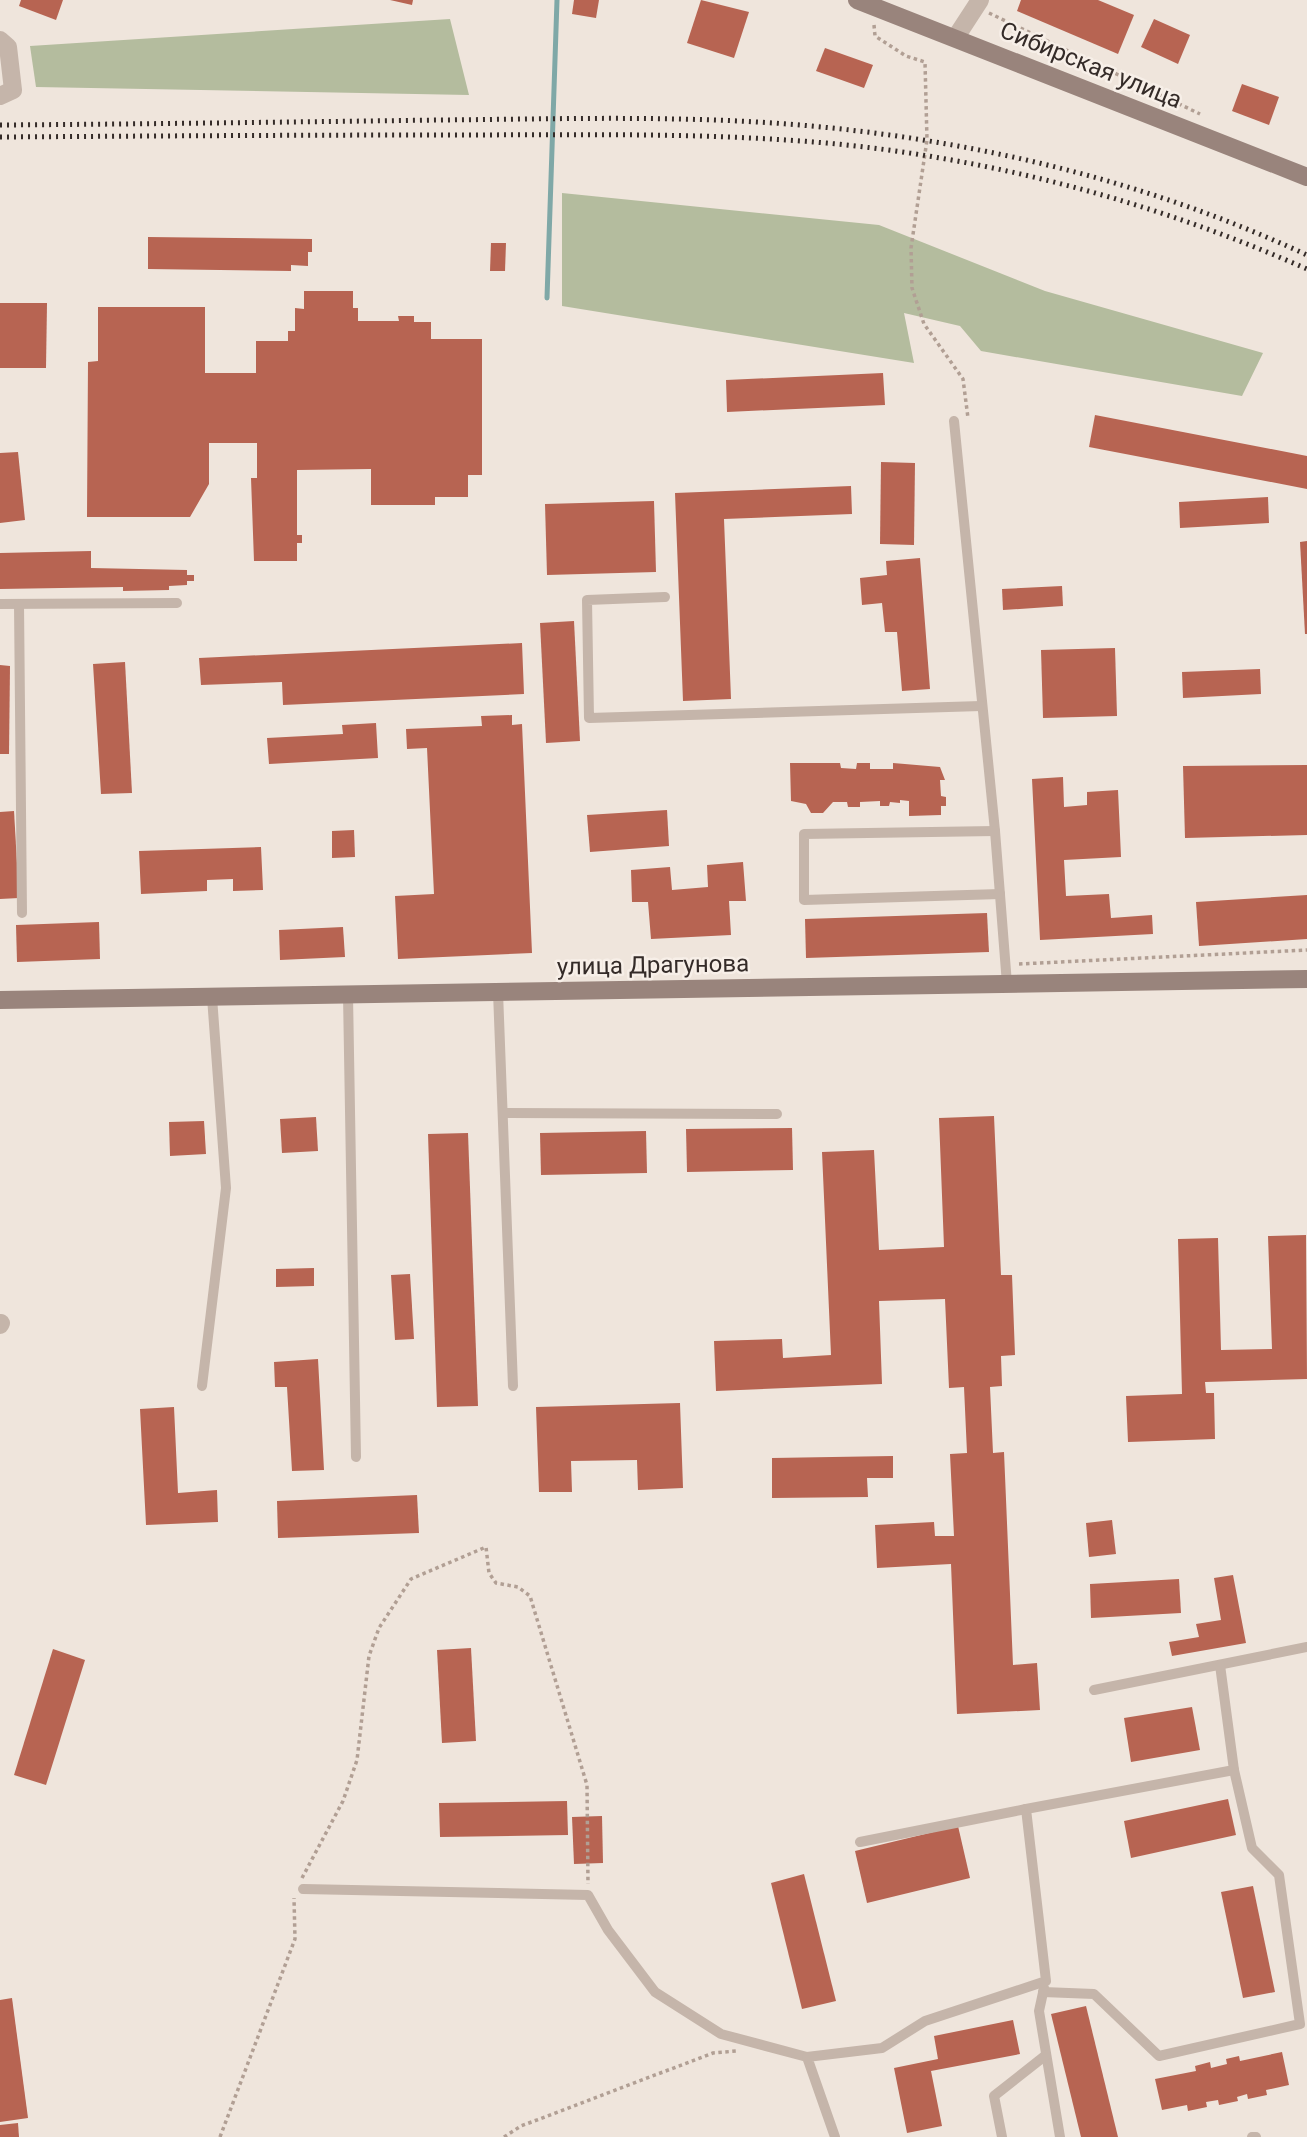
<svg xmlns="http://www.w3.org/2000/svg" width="1307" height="2137" viewBox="0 0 1307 2137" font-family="Roboto,sans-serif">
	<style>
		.green { fill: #b4bc9e }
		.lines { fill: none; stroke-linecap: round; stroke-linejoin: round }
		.stream { stroke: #7fa8a7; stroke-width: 5 }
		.building { fill: #b76452 }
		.path { stroke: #b19f94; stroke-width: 3.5; stroke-dasharray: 3.5 3.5; stroke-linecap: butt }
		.service { stroke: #c5b5aa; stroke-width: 10 }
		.minor { stroke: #c5b5aa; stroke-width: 18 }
		.secondary { stroke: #99847c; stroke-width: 18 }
		.rail { stroke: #342b28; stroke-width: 5; stroke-dasharray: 2 5; stroke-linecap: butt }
		.labels { text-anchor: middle; stroke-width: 5; stroke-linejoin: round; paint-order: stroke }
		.street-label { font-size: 24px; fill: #342b28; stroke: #f7efe8 }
	</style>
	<rect width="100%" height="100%" fill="#efe5dc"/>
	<!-- green -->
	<g class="green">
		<path d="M 450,19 L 469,95 L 36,87 L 30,46 Z"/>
		<path d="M 562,193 L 879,225 L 1045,291 L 1263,353 L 1242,396 L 981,351 L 960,326 L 904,313 L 914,363 L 562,306 Z"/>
	</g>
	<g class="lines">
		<!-- stream -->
		<path class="stream" d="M 547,298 L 557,0"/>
	</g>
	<!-- building -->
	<g class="building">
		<path d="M 21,0 L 63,0 L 56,20 L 19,6 Z"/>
		<path d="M 390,0 L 413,0 L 412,5 Z"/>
		<path d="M 574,0 L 599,0 L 596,18 L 572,14 Z"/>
		<path d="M 701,0 L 749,12 L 734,58 L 687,43 Z"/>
		<path d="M 1021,0 L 1098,0 L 1134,15 L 1118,54 L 1017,11 Z"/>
		<path d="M 1154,19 L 1190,35 L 1178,64 L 1141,47 Z"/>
		<path d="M 825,48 L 873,65 L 864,88 L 816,71 Z"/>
		<path d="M 1242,84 L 1279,97 L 1269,125 L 1232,111 Z"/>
		<path d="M 148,237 L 312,239 L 312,252 L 308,252 L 308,266 L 291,265 L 291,271 L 148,269 Z"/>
		<path d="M 491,243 L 506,243 L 505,271 L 490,271 Z"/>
		<path d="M 304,291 L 353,291 L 353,308 L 358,308 L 358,321 L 399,321 L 398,316 L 414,316 L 414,322 L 431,322 L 431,339 L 482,339 L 482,475 L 468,475 L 468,497 L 435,497 L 435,505 L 371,505 L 371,469 L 297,470 L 297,535 L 302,535 L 302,543 L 297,543 L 297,561 L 254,561 L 251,478 L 257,478 L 257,443 L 209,443 L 209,484 L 190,517 L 87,517 L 88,362 L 98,361 L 98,307 L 205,307 L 205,373 L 256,373 L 256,341 L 288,341 L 288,331 L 295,331 L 295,308 L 304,309 Z"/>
		<path d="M 0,303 L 47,303 L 46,368 L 0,368 Z"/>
		<path d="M 883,373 L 885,405 L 727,412 L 726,380 Z"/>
		<path d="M 1095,415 L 1307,456 L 1307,489 L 1089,447 Z"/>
		<path d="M 18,452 L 25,520 L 0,523 L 0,453 Z"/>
		<path d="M 881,462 L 915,463 L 914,545 L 880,544 Z"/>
		<path d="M 851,486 L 852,514 L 724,519 L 731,699 L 683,701 L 675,493 Z"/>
		<path d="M 1268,497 L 1269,523 L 1180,528 L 1179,502 Z"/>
		<path d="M 654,501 L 656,572 L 547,575 L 545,504 Z"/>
		<path d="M 1307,541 L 1307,634 L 1305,634 L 1300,542 Z"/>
		<path d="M 91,551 L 91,568 L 187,570 L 187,575 L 194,575 L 194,581 L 187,581 L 187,585 L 169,586 L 169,590 L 123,591 L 123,587 L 0,589 L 0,553 Z"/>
		<path d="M 920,558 L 930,689 L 902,691 L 897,632 L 885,632 L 882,603 L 862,605 L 860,578 L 887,575 L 886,561 Z"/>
		<path d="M 1062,586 L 1063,606 L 1003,610 L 1002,589 Z"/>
		<path d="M 574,621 L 580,741 L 546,743 L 540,623 Z"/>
		<path d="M 522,643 L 524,694 L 283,705 L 282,682 L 201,685 L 199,658 Z"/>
		<path d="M 1115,648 L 1117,716 L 1043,718 L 1041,650 Z"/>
		<path d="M 125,662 L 132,793 L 101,794 L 93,664 Z"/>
		<path d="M 0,665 L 10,666 L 9,754 L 0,754 Z"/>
		<path d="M 1260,669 L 1261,694 L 1183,698 L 1182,672 Z"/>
		<path d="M 512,715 L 512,725 L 522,724 L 532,953 L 398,959 L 395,896 L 434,894 L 427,748 L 407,749 L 406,729 L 482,726 L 481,716 Z"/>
		<path d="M 376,723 L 378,758 L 269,764 L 267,738 L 343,734 L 342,725 Z"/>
		<path d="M 790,763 L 840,763 L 841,768 L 856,769 L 857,763 L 870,763 L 870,769 L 893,769 L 893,763 L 940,767 L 945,780 L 940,780 L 941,796 L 946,797 L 946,806 L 941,806 L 941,815 L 909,816 L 909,801 L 900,800 L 900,803 L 890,802 L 889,806 L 880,806 L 880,801 L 860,802 L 860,807 L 848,807 L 847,802 L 833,802 L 823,813 L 811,813 L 806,804 L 791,801 Z"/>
		<path d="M 1307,765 L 1307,835 L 1185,838 L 1183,766 Z"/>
		<path d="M 1063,777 L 1064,807 L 1087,805 L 1087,792 L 1118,790 L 1121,857 L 1064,860 L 1066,896 L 1109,894 L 1111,918 L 1152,915 L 1153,934 L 1040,940 L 1032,779 Z"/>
		<path d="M 667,810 L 669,846 L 590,852 L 587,815 Z"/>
		<path d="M 14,811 L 19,898 L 0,899 L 0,812 Z"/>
		<path d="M 354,830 L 355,857 L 332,858 L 332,831 Z"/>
		<path d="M 261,847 L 263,890 L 233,891 L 233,879 L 207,880 L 207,891 L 141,894 L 139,851 Z"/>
		<path d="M 743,862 L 746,901 L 729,901 L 731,935 L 651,939 L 648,902 L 632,902 L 631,870 L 670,867 L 672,890 L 708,887 L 707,865 Z"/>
		<path d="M 1307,895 L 1307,939 L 1199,946 L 1196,902 Z"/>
		<path d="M 987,913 L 989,952 L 806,958 L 805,919 Z"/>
		<path d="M 99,922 L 100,959 L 17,962 L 16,925 Z"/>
		<path d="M 343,927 L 345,957 L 280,960 L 279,930 Z"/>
		<path d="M 994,1116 L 1001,1275 L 1012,1275 L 1015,1355 L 1001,1356 L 1002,1386 L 990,1387 L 993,1453 L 1004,1452 L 1013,1665 L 1037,1663 L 1040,1710 L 957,1714 L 951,1564 L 877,1568 L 875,1525 L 934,1522 L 935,1536 L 954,1536 L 950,1454 L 967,1453 L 964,1387 L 949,1388 L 945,1299 L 879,1301 L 882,1384 L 716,1391 L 714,1341 L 782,1339 L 783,1358 L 831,1355 L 822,1152 L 874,1150 L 879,1250 L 944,1247 L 939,1118 Z"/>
		<path d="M 316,1117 L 318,1151 L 282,1153 L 280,1119 Z"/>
		<path d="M 204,1121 L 206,1154 L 170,1156 L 169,1122 Z"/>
		<path d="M 792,1128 L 793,1170 L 687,1172 L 686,1129 Z"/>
		<path d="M 646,1131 L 647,1173 L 541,1175 L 540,1133 Z"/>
		<path d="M 468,1133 L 478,1406 L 437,1407 L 428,1134 Z"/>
		<path d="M 1306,1235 L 1307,1379 L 1205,1382 L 1206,1393 L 1214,1393 L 1215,1439 L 1128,1442 L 1126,1396 L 1182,1394 L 1178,1239 L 1218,1238 L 1221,1350 L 1272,1349 L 1268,1236 Z"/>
		<path d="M 314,1268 L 314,1286 L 276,1287 L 276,1269 Z"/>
		<path d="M 410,1274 L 414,1339 L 395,1340 L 391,1275 Z"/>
		<path d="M 318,1359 L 324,1470 L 292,1471 L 287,1387 L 275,1387 L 274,1362 Z"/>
		<path d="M 680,1403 L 683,1488 L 638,1490 L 637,1460 L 571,1461 L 572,1492 L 539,1492 L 536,1407 Z"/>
		<path d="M 174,1407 L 178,1493 L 217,1490 L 218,1522 L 146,1525 L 140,1409 Z"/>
		<path d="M 893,1456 L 893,1478 L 867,1478 L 868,1497 L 772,1498 L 772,1458 Z"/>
		<path d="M 417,1495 L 419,1533 L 278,1538 L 277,1501 Z"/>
		<path d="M 1112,1520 L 1116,1554 L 1089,1557 L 1086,1523 Z"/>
		<path d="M 1233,1575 L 1246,1643 L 1172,1656 L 1169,1642 L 1199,1637 L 1196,1624 L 1221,1620 L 1214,1578 Z"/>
		<path d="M 1179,1579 L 1181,1613 L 1091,1618 L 1090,1584 Z"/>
		<path d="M 471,1648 L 476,1741 L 442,1743 L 437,1650 Z"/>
		<path d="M 53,1649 L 85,1660 L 46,1785 L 14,1775 Z"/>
		<path d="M 1192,1707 L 1200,1750 L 1131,1762 L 1124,1718 Z"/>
		<path d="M 1228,1799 L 1236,1835 L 1131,1858 L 1124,1821 Z"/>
		<path d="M 567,1801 L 568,1835 L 440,1837 L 439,1803 Z"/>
		<path d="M 602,1816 L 603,1863 L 574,1864 L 572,1817 Z"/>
		<path d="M 958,1826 L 970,1878 L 867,1903 L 855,1851 Z"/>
		<path d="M 804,1874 L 836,2001 L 802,2009 L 771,1883 Z"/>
		<path d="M 1253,1886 L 1275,1992 L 1243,1998 L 1221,1892 Z"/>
		<path d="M 12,1998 L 28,2118 L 0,2122 L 0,2000 Z"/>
		<path d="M 1086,2006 L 1118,2137 L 1081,2137 L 1051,2014 Z"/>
		<path d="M 1013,2020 L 1020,2054 L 931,2071 L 942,2126 L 907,2133 L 894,2068 L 938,2059 L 934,2036 Z"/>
		<path d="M 1282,2052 L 1289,2085 L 1266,2090 L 1267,2095 L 1248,2099 L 1247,2094 L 1237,2097 L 1238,2101 L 1219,2105 L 1218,2100 L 1206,2102 L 1207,2107 L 1188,2111 L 1187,2105 L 1162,2110 L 1155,2079 L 1196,2071 L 1195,2066 L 1210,2062 L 1211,2068 L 1227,2064 L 1226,2059 L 1239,2056 L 1240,2061 Z"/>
		<path d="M 18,2123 L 19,2137 L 0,2137 L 0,2125 Z"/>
	</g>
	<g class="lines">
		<!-- path -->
		<g class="path">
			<path d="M 989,13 L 1200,114"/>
			<path d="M 874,25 L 875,36 L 906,56 L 925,62 L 927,140 L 911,248 L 912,288 L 924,324 L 963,379 L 968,418"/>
			<path d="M 1019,964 L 1307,950"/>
			<path d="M 302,1878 L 343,1801 L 357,1760 L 369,1656 L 379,1628 L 411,1579 L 486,1547 L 489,1573 L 496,1583 L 518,1587 L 530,1596 L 587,1785 L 588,1884"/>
			<path d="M 220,2137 L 295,1939 L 294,1898"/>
			<path d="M 504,2137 L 521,2126 L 713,2053 L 736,2051"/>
		</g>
		<!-- service -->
		<g class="service">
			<path d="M 954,421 L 995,831 L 1007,984"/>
			<path d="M 665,597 L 587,600 L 589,718 L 981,706"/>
			<path d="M 0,604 L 177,603"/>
			<path d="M 19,604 L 22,913"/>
			<path d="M 995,831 L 804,834 L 804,900 L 1000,894"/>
			<path d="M 498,992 L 513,1386"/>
			<path d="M 348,995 L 356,1457"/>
			<path d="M 503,1113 L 777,1114"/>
			<path d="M 202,1386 L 226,1188 L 212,997"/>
			<path d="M 1094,1690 L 1307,1647"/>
			<path d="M 860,1842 L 1026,1809"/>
			<path d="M 303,1889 L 588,1895 L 608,1930 L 655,1992 L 721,2034 L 807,2057"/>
			<path d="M 1044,1988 L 1039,2011 L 1060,2137"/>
			<path d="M 1043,1992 L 1094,1994 L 1159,2056 L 1300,2024 L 1279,1875 L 1252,1848 L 1234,1770"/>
			<path d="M 835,2137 L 807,2057 L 882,2048 L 925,2021 L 1046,1981 L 1026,1809 L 1234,1770 L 1220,1665"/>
			<path d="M 1002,2137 L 994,2096 L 1046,2055"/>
			<path d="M 1252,2137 L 1256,2137"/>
		</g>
		<!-- minor -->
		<g class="minor">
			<path d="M 956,37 L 980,0"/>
			<path d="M 0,40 L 8,47 L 13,90 L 0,96"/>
			<path d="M 0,1325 L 1,1323"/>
		</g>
		<!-- secondary -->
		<g class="secondary">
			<path d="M 857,0 L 1307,177"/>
			<path d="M 0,1000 L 1307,979"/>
		</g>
		<!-- rail -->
		<g class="rail">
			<path d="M 0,125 C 147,124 293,122 440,120 C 560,119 680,115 800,125 C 975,140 1147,181 1307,255"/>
			<path d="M 0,137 C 149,136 298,135 446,135 C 573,135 700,132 826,143 C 991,158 1155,202 1307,269"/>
		</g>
	</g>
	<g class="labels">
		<!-- street labels -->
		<g class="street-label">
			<text transform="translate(1091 65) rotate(22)" y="8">Сибирская улица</text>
			<text transform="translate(653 965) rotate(-1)" y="8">улица Драгунова</text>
		</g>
	</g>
</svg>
